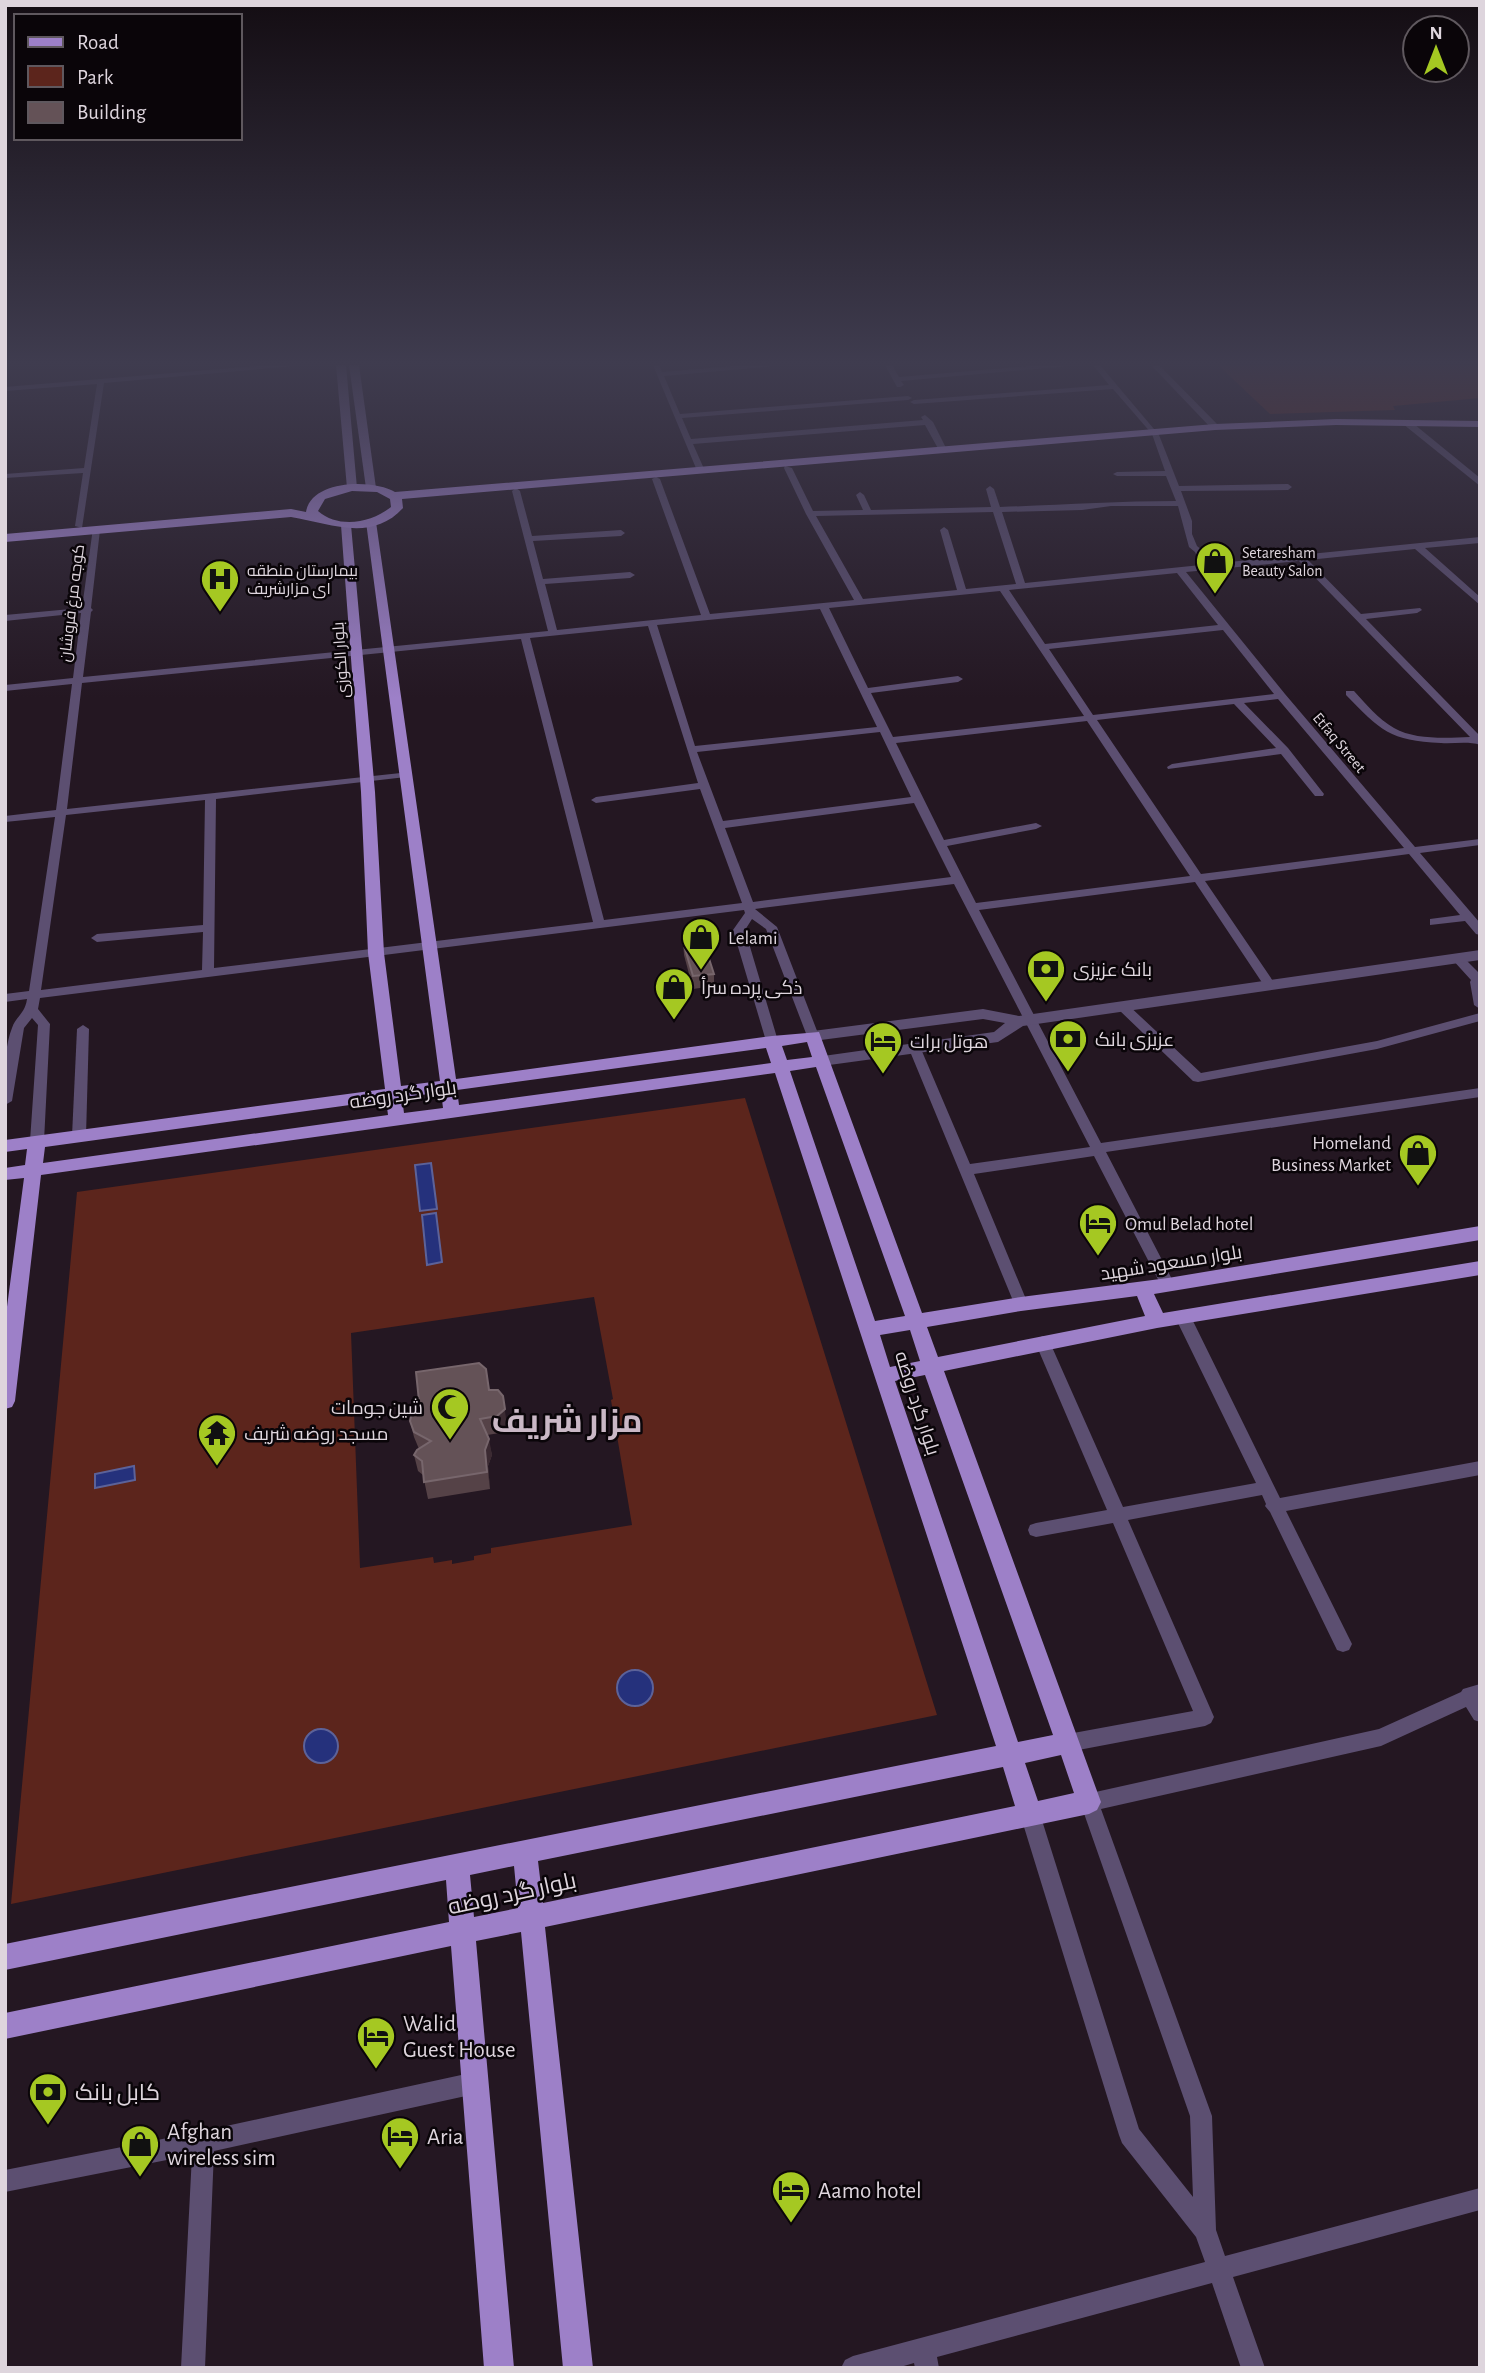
<svg xmlns="http://www.w3.org/2000/svg" width="1485" height="2373" viewBox="0 0 1485 2373" font-family="'Alegreya Sans',Cairo,sans-serif">
	<style>
		.green { fill: #5c251c; fill-rule: evenodd }
		.water { fill: #25317c; stroke: #5c6299; stroke-width: 2 }
		.lines { fill: none; stroke-linecap: round; stroke-linejoin: round }
		.minor { fill: #5c4f71; fill-rule: evenodd }
		.tertiary { fill: #5c4f71; fill-rule: evenodd }
		.secondary { fill: #806ba2; fill-rule: evenodd }
		.primary { fill: #9d80c8; fill-rule: evenodd }
		.trunk { fill: #aa8ad9; fill-rule: evenodd }
		.wall { fill: #554247 }
		.shaded-wall { fill: #3b2a32 }
		.building { fill: #645257; stroke: #77666c; stroke-width: 2 }
		.labels { text-anchor: middle; stroke-width: 5; stroke-linejoin: round; paint-order: stroke }
		.far-poi-label { font-size: 16px; fill: #ded5dd; stroke: #0a0509; text-anchor: start }
		.far-street-label { font-size: 16px; fill: #ded5dd; stroke: #0a0509 }
		.poi-label { font-size: 19px; fill: #ded5dd; stroke: #0a0509; text-anchor: start }
		.street-label { font-size: 19px; fill: #ded5dd; stroke: #0a0509 }
		.near-street-label { font-size: 23px; fill: #ded5dd; stroke: #0a0509 }
		.near-poi-label { font-size: 23px; fill: #ded5dd; stroke: #0a0509; text-anchor: start }
		.town-label { font-size: 33px; font-weight: bold; fill: #cab8c6; stroke: #0a0509 }
	</style>
	<rect width="100%" height="100%" fill="#241722"/>
	<!-- green -->
	<g class="green">
		<path d="M 1218,365 L 1480,365 L 1480,398 L 1393,406 L 1395,410 L 1270,414 Z"/>
		<path d="M 745,1098 L 937,1715 L 11,1904 L 77,1192 ZM 594,1297 L 613,1399 L 611,1400 L 632,1525 L 491,1548 L 491,1553 L 474,1556 L 474,1560 L 452,1564 L 452,1560 L 434,1563 L 433,1557 L 360,1568 L 351,1333 Z"/>
	</g>
	<!-- water -->
	<g class="water">
		<path d="M 431,1163 L 437,1209 L 420,1211 L 415,1165 Z"/>
		<path d="M 436,1213 L 442,1262 L 427,1265 L 422,1215 Z"/>
		<path d="M 134,1466 L 135,1480 L 95,1488 L 95,1474 Z"/>
		<circle cx="635" cy="1688" r="18"/>
		<circle cx="321" cy="1746" r="17"/>
	</g>
	<g class="lines">
		<!-- minor -->
		<g class="minor">
			<path d="M 269,365 L 305,365 L 104,383 L 82,528 L 75,526 L 83,473 L 5,478 L 5,474 L 84,468 L 97,384 L 5,391 L 5,387 Z"/>
			<path d="M 653,365 L 659,365 L 662,372 L 746,365 L 785,365 L 664,376 L 680,414 L 908,396 L 912,398 L 908,400 L 682,418 L 691,439 L 923,420 L 921,417 L 925,415 L 933,422 L 947,450 L 940,452 L 925,425 L 693,444 L 705,471 L 698,473 Z"/>
			<path d="M 885,365 L 892,365 L 899,377 L 1043,365 L 1080,365 L 901,381 L 904,385 L 900,387 L 897,387 Z"/>
			<path d="M 1093,365 L 1100,365 L 1159,435 L 1179,486 L 1288,484 L 1292,487 L 1288,490 L 1181,491 L 1192,521 L 1192,534 L 1197,546 L 1203,551 L 1209,564 L 1480,537 L 1480,543 L 1425,548 L 1480,597 L 1480,605 L 1415,549 L 1308,560 L 1361,614 L 1420,608 L 1422,610 L 1417,613 L 1366,619 L 1480,736 L 1480,745 C 1469,741 1453,744 1441,743 C 1390,741 1380,730 1346,695 L 1346,691 L 1354,691 C 1366,704 1378,719 1394,728 C 1415,740 1446,738 1470,737 L 1299,561 L 1186,572 L 1285,694 L 1415,847 L 1480,839 L 1480,845 L 1420,853 L 1480,923 L 1480,935 L 1476,934 L 1465,921 L 1430,925 L 1430,919 L 1460,915 L 1409,854 L 1205,881 L 1275,984 L 1269,988 L 1265,987 L 1195,882 L 979,910 L 1101,1143 L 1480,1088 L 1480,1097 L 1106,1152 L 1175,1285 L 1173,1289 L 1163,1289 L 1094,1156 L 974,1174 L 1028,1304 L 1026,1308 L 1016,1308 L 909,1049 L 915,1045 L 921,1049 L 970,1164 L 1090,1147 L 954,884 L 755,909 L 777,927 L 819,1036 L 813,1040 L 807,1036 L 766,929 L 752,919 L 745,930 L 778,1041 L 772,1045 L 766,1041 L 733,930 L 745,913 L 744,910 L 40,998 L 38,1009 L 50,1024 L 44,1141 L 42,1144 L 32,1144 L 30,1141 L 38,1025 L 32,1018 L 24,1028 L 12,1101 L 5,1105 C 5,1081 3,1051 12,1028 C 16,1016 25,1014 27,999 L 5,1002 L 5,994 L 29,991 L 55,817 L 5,822 L 5,816 L 56,810 L 72,684 L 5,691 L 5,685 L 73,678 L 81,613 L 5,621 L 5,615 L 82,608 L 93,528 L 100,530 L 91,608 L 93,610 L 91,612 L 83,677 L 548,631 L 512,491 L 516,488 L 520,491 L 532,536 L 621,530 L 625,533 L 621,536 L 533,541 L 543,579 L 630,572 L 635,575 L 630,578 L 545,584 L 557,630 L 701,615 L 652,479 L 656,477 L 660,479 L 710,614 L 854,600 L 806,514 L 784,468 L 785,466 L 792,468 L 813,511 L 863,510 L 856,495 L 860,492 L 864,495 L 871,510 L 991,507 L 986,489 L 990,486 L 994,489 L 1000,507 C 1059,505 1117,501 1176,501 L 1166,476 L 1117,476 L 1113,474 L 1117,472 L 1165,471 L 1152,434 L 1113,389 L 914,404 L 910,402 L 914,400 L 1109,385 ZM 1111,506 L 1178,506 L 1189,547 L 1195,552 L 1201,565 L 1025,583 L 1002,512 L 1082,510 ZM 993,512 L 1016,584 L 966,589 L 948,530 L 944,527 L 940,530 L 957,590 L 863,599 L 816,516 ZM 1177,573 L 1218,625 L 1045,644 L 1009,590 ZM 1000,591 L 1084,716 L 893,737 L 871,693 L 958,682 L 963,679 L 958,676 L 868,688 L 829,608 ZM 820,609 L 877,727 L 695,746 L 657,625 ZM 648,626 L 698,783 L 596,797 L 591,800 L 596,803 L 700,789 L 742,903 L 604,920 L 530,638 ZM 1223,630 L 1274,694 L 1093,715 L 1049,649 ZM 521,639 L 593,922 L 214,968 L 216,799 L 406,777 L 410,776 L 410,772 L 67,809 L 82,683 ZM 1278,699 L 1404,848 L 1201,874 L 1097,720 L 1234,704 L 1276,748 L 1172,764 L 1167,767 L 1168,769 L 1281,754 L 1315,796 L 1323,796 L 1324,794 L 1288,748 L 1244,703 ZM 1087,721 L 1190,876 L 976,903 L 947,846 L 1036,829 L 1042,826 L 1036,823 L 944,840 L 896,743 ZM 880,732 L 911,797 L 723,821 L 697,752 ZM 205,800 L 203,925 L 97,934 L 91,938 L 97,942 L 203,932 L 202,970 L 41,990 L 66,815 ZM 914,803 L 951,877 L 753,902 L 725,828 Z"/>
			<path d="M 1151,365 L 1159,365 L 1218,425 L 1218,429 L 1212,429 Z"/>
			<path d="M 1457,954 L 1461,955 L 1480,974 L 1480,1009 L 1474,1005 L 1470,982 L 1471,980 L 1451,958 Z"/>
			<path d="M 1122,1002 L 1126,1003 L 1201,1073 L 1377,1041 L 1480,1013 L 1480,1021 L 1377,1049 L 1198,1082 L 1193,1081 L 1118,1009 L 1116,1006 L 1118,1003 Z"/>
			<path d="M 83,1025 L 89,1029 L 86,1136 L 79,1141 L 72,1136 L 77,1029 Z"/>
			<path d="M 1183,1311 L 1188,1313 L 1191,1317 L 1280,1498 L 1480,1461 L 1480,1475 L 1286,1511 L 1352,1644 L 1349,1650 L 1343,1652 L 1337,1650 L 1270,1512 L 1265,1506 L 1266,1504 L 1262,1495 L 1128,1520 L 1214,1717 L 1211,1723 L 1205,1726 L 1068,1752 L 1061,1749 L 1059,1743 L 1061,1737 L 1068,1734 L 1193,1711 L 1113,1523 L 1036,1537 L 1030,1535 L 1028,1530 L 1030,1525 L 1036,1523 L 1107,1510 L 1035,1342 L 1038,1338 L 1043,1336 L 1048,1338 L 1123,1507 L 1256,1483 L 1175,1317 L 1178,1313 Z"/>
			<path d="M 1480,1684 L 1480,1722 L 1474,1720 L 1466,1707 L 1381,1746 L 1101,1809 L 1212,2116 L 1216,2230 L 1225,2256 L 1480,2188 L 1480,2210 L 1233,2277 L 1265,2368 L 1241,2368 L 1212,2283 L 937,2357 L 939,2368 L 915,2368 L 914,2363 L 897,2368 L 841,2368 L 845,2360 L 853,2356 L 1205,2262 L 1196,2237 L 1122,2143 L 1119,2135 L 1020,1814 L 1023,1807 L 1030,1805 L 1037,1807 L 1040,1814 L 1139,2129 L 1193,2197 L 1190,2116 L 1080,1802 L 1082,1795 L 1379,1729 L 1461,1692 L 1463,1689 Z"/>
			<path d="M 475,2072 L 483,2075 L 486,2083 L 483,2091 L 475,2094 L 214,2151 L 205,2368 L 181,2368 L 192,2155 L 5,2192 L 5,2170 L 203,2131 Z"/>
		</g>
		<!-- tertiary -->
		<g class="tertiary">
			<path d="M 1403,420 L 1409,420 L 1480,478 L 1480,486 L 1403,424 Z"/>
			<path d="M 1480,950 L 1480,960 L 1023,1026 L 998,1042 L 822,1066 L 816,1065 L 814,1061 L 816,1057 L 994,1032 L 1005,1023 L 983,1019 L 813,1041 L 805,1036 L 813,1031 L 983,1009 L 1019,1016 Z"/>
		</g>
		<!-- secondary -->
		<g class="secondary">
			<path d="M 336,365 L 346,365 L 357,488 L 352,491 L 347,488 Z"/>
			<path d="M 349,365 L 359,365 L 376,488 L 371,491 L 366,488 Z"/>
		</g>
		<!-- primary -->
		<path class="primary" d="M 371,519 L 376,522 L 456,1079 L 772,1036 L 819,1032 L 922,1313 L 1021,1297 L 1168,1278 L 1480,1226 L 1480,1240 L 1154,1294 L 1163,1313 L 1480,1261 L 1480,1275 L 1157,1328 L 944,1371 L 1101,1802 L 1097,1810 L 1089,1814 L 545,1927 L 593,2368 L 563,2368 L 521,1932 L 476,1941 L 514,2368 L 484,2368 L 451,1946 L 5,2039 L 5,2013 L 449,1922 L 446,1880 L 5,1970 L 5,1944 L 996,1746 L 775,1073 L 41,1175 L 15,1401 L 12,1407 L 5,1409 L 5,1322 L 24,1178 L 5,1180 L 5,1168 L 25,1165 L 27,1149 L 5,1152 L 5,1140 L 385,1089 L 368,953 L 361,792 L 341,525 L 346,522 L 351,525 L 375,792 L 384,953 L 401,1086 L 440,1081 L 366,522 ZM 807,1042 L 812,1057 L 787,1060 L 782,1046 ZM 766,1048 L 771,1063 L 459,1105 L 457,1090 ZM 816,1067 L 905,1316 L 875,1321 L 790,1071 ZM 441,1092 L 443,1108 L 404,1113 L 402,1098 ZM 386,1100 L 388,1115 L 43,1163 L 45,1147 ZM 1137,1296 L 1145,1316 L 938,1357 L 927,1327 L 1021,1311 ZM 910,1330 L 920,1361 L 890,1367 L 880,1335 ZM 925,1375 L 1053,1735 L 1018,1742 L 895,1381 ZM 1061,1755 L 1074,1793 L 1038,1801 L 1025,1763 ZM 1003,1767 L 1015,1806 L 543,1903 L 538,1861 ZM 514,1866 L 518,1908 L 474,1917 L 470,1875 Z"/>
		<!-- trunk -->
		<path class="trunk" d="M 1336,419 L 1480,421 L 1480,427 L 1336,425 L 1215,430 L 402,499 L 403,508 C 371,543 329,523 291,517 L 5,542 L 5,534 L 291,509 L 306,512 C 311,479 374,479 395,492 L 1215,424 ZM 352,491 L 377,492 L 390,499 L 391,507 C 371,523 339,529 318,511 L 325,499 Z"/>
	</g>
	<!-- wall -->
	<g class="wall">
		<path d="M 683,942 L 714,974 L 714,986 L 693,989 L 684,955 Z"/>
		<path d="M 490,1390 L 507,1426 L 500,1433 L 487,1435 L 492,1455 L 488,1466 L 490,1489 L 428,1499 L 423,1475 L 418,1471 L 414,1455 L 419,1449 L 414,1437 L 410,1421 Z"/>
	</g>
	<!-- shaded-wall -->
	<g class="shaded-wall">
		<path d="M 503,1396 L 507,1426 L 500,1433 L 497,1416 Z"/>
		<path d="M 489,1439 L 492,1455 L 488,1466 L 490,1489 L 485,1450 Z"/>
	</g>
	<!-- building -->
	<g class="building">
		<path d="M 703,940 L 714,974 L 693,976 L 683,942 Z"/>
		<path d="M 479,1363 L 486,1369 L 489,1390 L 498,1390 L 503,1396 L 505,1409 L 497,1416 L 480,1419 L 489,1439 L 485,1450 L 487,1472 L 424,1482 L 422,1461 L 414,1455 L 417,1450 L 431,1441 L 414,1432 L 410,1421 L 413,1408 L 419,1401 L 416,1372 Z"/>
	</g>
	<!-- sky -->
	<linearGradient id="sky" x2="0" y2="1"><stop stop-color="#140d13"/><stop offset="0.52" stop-color="#3f3c4f"/><stop offset="1" stop-color="#3f3c4f" stop-opacity="0"/></linearGradient>
	<rect width="1485" height="698" fill="url(#sky)"/>
	<!-- icons -->
	<defs>
		<g id="shop-pin" transform="scale(2.0125)"><path d="M0 17L-7.5 6A9.5 9.5 0 1 1 7.5 6Z" fill="#a5c822" stroke="#0a0509"/><path d="M-5-2.5h2.3a2.7 3.5 0 0 1 5.4 0H5L5.5 6h-11ZM-1.5-2.5h3a1.5 2.3 0 0 0-3 0Z" fill="#111"/></g>
		<g id="hospital-pin" transform="scale(2.0125)"><path d="M0 17L-7.5 6A9.5 9.5 0 1 1 7.5 6Z" fill="#a5c822" stroke="#0a0509"/><path d="M-5-5h3v3.5h4V-5h3V5h-3V1.5h-4V5h-3Z" fill="#111"/></g>
		<g id="bank-pin" transform="scale(2.0125)"><path d="M0 17L-7.5 6A9.5 9.5 0 1 1 7.5 6Z" fill="#a5c822" stroke="#0a0509"/><path d="M-6-4H6V4H-6ZM0-2.3a2.3 2.3 0 1 0 0 4.6a2.3 2.3 0 1 0 0-4.6Z" fill="#111"/></g>
		<g id="hotel-pin" transform="scale(2.0125)"><path d="M0 17L-7.5 6A9.5 9.5 0 1 1 7.5 6Z" fill="#a5c822" stroke="#0a0509"/><path d="M-6-4.5h1.5V1H6V5H4.5V3h-9V5H-6ZM-4 0a1.8 1.8 0 1 1 3.6 0ZM.5 0V-2.5h3Q6-2.5 6 0Z" fill="#111"/></g>
		<g id="mosque-pin" transform="scale(2.0125)"><path d="M0 17L-7.5 6A9.5 9.5 0 1 1 7.5 6Z" fill="#a5c822" stroke="#0a0509"/><path d="M3.5-4.9A6 6 0 1 0 3.5 4.9A5 5 0 1 1 3.5-4.9Z" fill="#111"/></g>
		<g id="temple-pin" transform="scale(2.0125)"><path d="M0 17L-7.5 6A9.5 9.5 0 1 1 7.5 6Z" fill="#a5c822" stroke="#0a0509"/><path d="M0-6L5-2H3V0L6.5 2.5H4V6H1.5V3h-3V6H-4V2.5H-6.5L-3 0V-2H-5Z" fill="#111"/></g>
	</defs>
	<g fill-rule="evenodd">
		<use href="#shop-pin" x="1215" y="561"/>
		<use href="#hospital-pin" x="220" y="579"/>
		<use href="#shop-pin" x="701" y="937"/>
		<use href="#bank-pin" x="1046" y="969"/>
		<use href="#shop-pin" x="674" y="987"/>
		<use href="#bank-pin" x="1068" y="1039"/>
		<use href="#hotel-pin" x="883" y="1041"/>
		<use href="#shop-pin" x="1418" y="1153"/>
		<use href="#hotel-pin" x="1098" y="1223"/>
		<use href="#mosque-pin" x="450" y="1407"/>
		<use href="#temple-pin" x="217" y="1433"/>
		<use href="#hotel-pin" x="376" y="2036"/>
		<use href="#bank-pin" x="48" y="2092"/>
		<use href="#hotel-pin" x="400" y="2136"/>
		<use href="#shop-pin" x="140" y="2144"/>
		<use href="#hotel-pin" x="791" y="2190"/>
	</g>
	<g class="labels">
		<!-- far-poi labels -->
		<g class="far-poi-label">
			<text x="1242" y="558">Setaresham<tspan x="1242" dy="18">Beauty Salon</tspan></text>
			<text x="247" y="576">بیمارستان منطقه<tspan x="247" dy="18">ای مزارشریف</tspan></text>
		</g>
		<!-- far-street labels -->
		<g class="far-street-label">
			<text transform="translate(71 603) rotate(-83)" y="6">كوجه مرغ فروشان</text>
			<text transform="translate(340 660) rotate(-94)" y="6">بلوار الکوزی</text>
			<text transform="translate(1340 742) rotate(50)" y="6">Etfaq Street</text>
		</g>
		<!-- poi labels -->
		<g class="poi-label">
			<text x="728" y="944">Lelami</text>
			<text x="1073" y="976">بانک عزیزی</text>
			<text x="701" y="994">ذکی پرده سرأ</text>
			<text x="1095" y="1046">عزیزی بانک</text>
			<text x="910" y="1048">هوتل برات</text>
			<text x="1391" y="1149" text-anchor="end">Homeland<tspan x="1391" dy="22">Business Market</tspan></text>
			<text x="1125" y="1230">Omul Belad hotel</text>
			<text x="423" y="1414" text-anchor="end">شین جومات</text>
			<text x="244" y="1440">مسجد روضه شریف</text>
		</g>
		<!-- street labels -->
		<g class="street-label">
			<text transform="translate(403 1094) rotate(-8)" y="7">بلوار گرد روضه</text>
			<text transform="translate(1171 1262) rotate(-9)" y="7">بلوار مسعود شهید</text>
			<text transform="translate(918 1403) rotate(72)" y="7">بلوار گرد روضه</text>
		</g>
		<!-- near-street labels -->
		<g class="near-street-label">
			<text transform="translate(512 1893) rotate(-12)" y="8">بلوار گرد روضه</text>
		</g>
		<!-- near-poi labels -->
		<g class="near-poi-label">
			<text x="403" y="2031">Walid<tspan x="403" dy="26">Guest House</tspan></text>
			<text x="75" y="2100">کابل بانک</text>
			<text x="167" y="2139">Afghan<tspan x="167" dy="26">wireless sim</tspan></text>
			<text x="427" y="2144">Aria</text>
			<text x="818" y="2198">Aamo hotel</text>
		</g>
		<!-- town labels -->
		<g class="town-label">
			<text x="567" y="1432">مزار شريف</text>
		</g>
	</g>
	<!-- border -->
	<rect width="1485" height="2373" fill="none" stroke="#ded5dd" stroke-width="14"/>
	<!-- legend -->
	<rect x="14" y="14" width="228" height="126" fill="#0a0509" stroke="#5f585e" stroke-width="2"/>
	<rect x="28" y="37" width="35" height="10" fill="#9d80c8" stroke="#5f585e" stroke-width="2"/>
	<text x="77" y="49" font-size="21" fill="#ded5dd">Road</text>
	<rect x="28" y="66" width="35" height="21" fill="#5c251c" stroke="#5f585e" stroke-width="2"/>
	<text x="77" y="84" font-size="21" fill="#ded5dd">Park</text>
	<rect x="28" y="102" width="35" height="21" fill="#645257" stroke="#5f585e" stroke-width="2"/>
	<text x="77" y="119" font-size="21" fill="#ded5dd">Building</text>
	<!-- north arrow -->
	<g transform="translate(1436 49)"><circle r="33" fill="#0a0509" stroke="#5f585e" stroke-width="2"/>
	<path d="M0-5L12 26L0 18L-12 26Z" fill="#a5c822"/>
	<text y="-10" font-size="19" font-weight="bold" text-anchor="middle" fill="#ded5dd">N</text>
	</g>
</svg>
